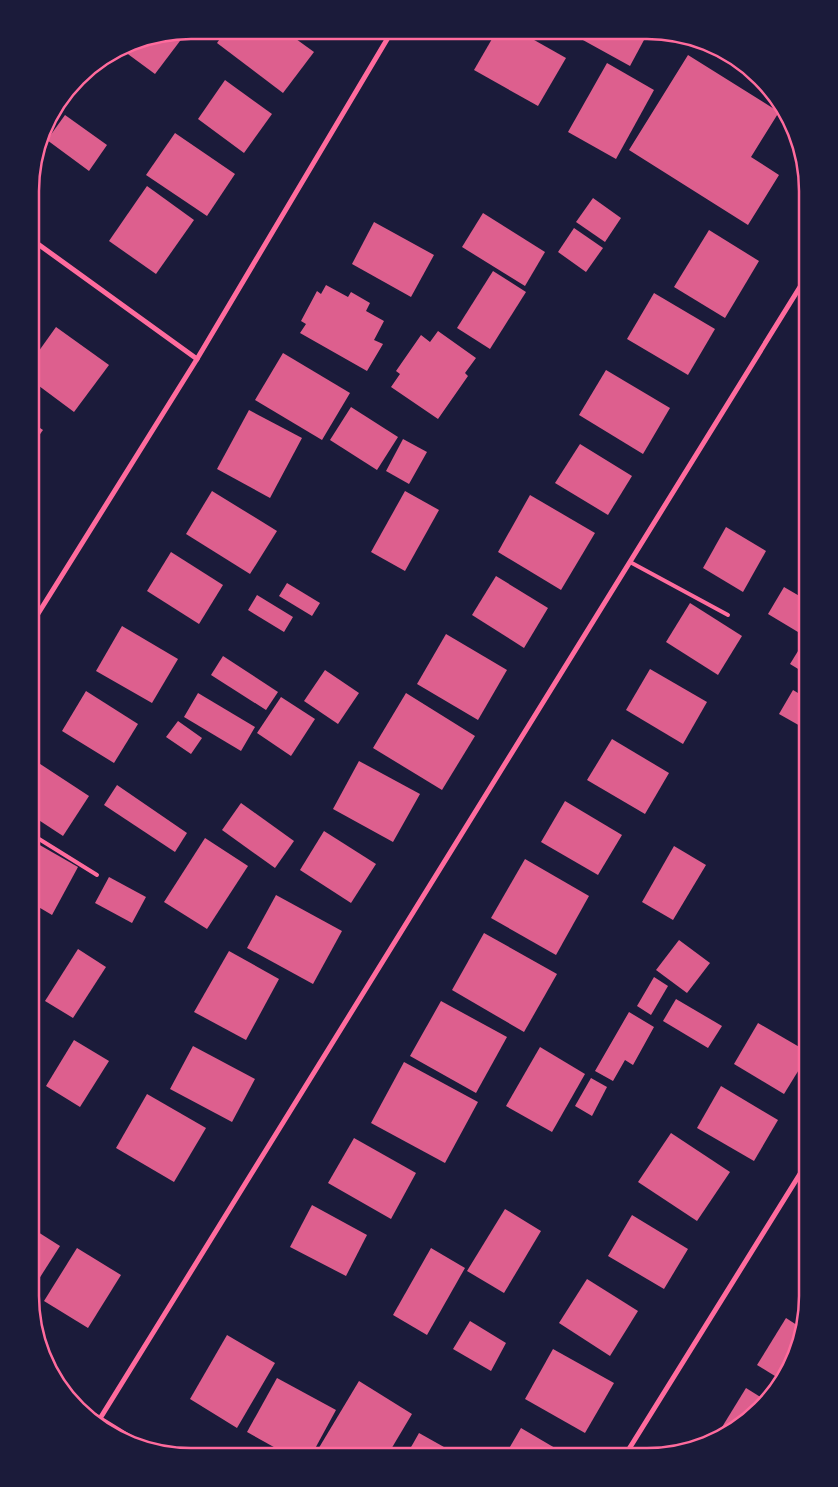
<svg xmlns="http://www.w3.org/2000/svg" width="838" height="1487" viewBox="0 0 838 1487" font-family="'PT Sans',sans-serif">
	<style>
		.building { fill: #dd5f8e }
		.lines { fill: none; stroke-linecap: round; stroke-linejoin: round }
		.service { stroke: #ff6b9d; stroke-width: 4 }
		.minor { stroke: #ff6b9d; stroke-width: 5 }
		.rim { fill: none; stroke: #ff6b9d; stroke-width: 2.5 }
	</style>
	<rect width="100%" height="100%" fill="#1b1b3a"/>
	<!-- building -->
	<g class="building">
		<path d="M 226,30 L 285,31 L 314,52 L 283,93 L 217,43 Z"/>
		<path d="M 184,31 L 186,33 L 155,74 L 121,49 L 130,42 Z"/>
		<path d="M 496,32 L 520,32 L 566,58 L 538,106 L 474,70 Z"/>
		<path d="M 573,32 L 632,33 L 644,40 L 630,66 L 572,34 Z"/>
		<path d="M 688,55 L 779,112 L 751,157 L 779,175 L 748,225 L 629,150 Z"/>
		<path d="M 607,63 L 654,90 L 616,159 L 568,132 Z"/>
		<path d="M 225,80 L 272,114 L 244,153 L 198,119 Z"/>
		<path d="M 65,115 L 107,145 L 89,171 L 47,140 Z"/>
		<path d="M 175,133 L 235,174 L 207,216 L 146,175 Z"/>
		<path d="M 147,186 L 194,220 L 156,274 L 109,241 Z"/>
		<path d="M 593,198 L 621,218 L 605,242 L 576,222 Z"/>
		<path d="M 483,213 L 545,252 L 525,286 L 462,247 Z"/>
		<path d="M 374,222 L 434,255 L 411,297 L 352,264 Z"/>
		<path d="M 574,228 L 603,248 L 586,272 L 558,252 Z"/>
		<path d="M 709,230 L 759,261 L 725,318 L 674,287 Z"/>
		<path d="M 493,271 L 526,292 L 490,349 L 457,328 Z"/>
		<path d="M 326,285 L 348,297 L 351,292 L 370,303 L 366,311 L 384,321 L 374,340 L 383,344 L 367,371 L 300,333 L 306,324 L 301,321 L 317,291 L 321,294 Z"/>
		<path d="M 654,293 L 715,329 L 688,375 L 627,339 Z"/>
		<path d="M 56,327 L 109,365 L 74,412 L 31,380 L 31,362 Z"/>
		<path d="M 438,331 L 476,358 L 465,373 L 468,376 L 438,419 L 391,387 L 400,374 L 396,371 L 421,335 L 430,342 Z"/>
		<path d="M 283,353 L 350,393 L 322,440 L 255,400 Z"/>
		<path d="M 606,370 L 670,408 L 643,454 L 579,415 Z"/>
		<path d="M 351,407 L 398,437 L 377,470 L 330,440 Z"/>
		<path d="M 249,410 L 302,438 L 270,498 L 217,469 Z"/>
		<path d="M 31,422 L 43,430 L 31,447 Z"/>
		<path d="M 403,439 L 427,452 L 409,484 L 386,471 Z"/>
		<path d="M 580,444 L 632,476 L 608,515 L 555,483 Z"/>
		<path d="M 212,491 L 277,531 L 250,574 L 186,534 Z"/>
		<path d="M 405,491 L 439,510 L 405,571 L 371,552 Z"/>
		<path d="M 530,495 L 595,533 L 561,590 L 498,552 Z"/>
		<path d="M 726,527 L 766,551 L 743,592 L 703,568 Z"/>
		<path d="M 171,552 L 223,585 L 199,624 L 147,591 Z"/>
		<path d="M 496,576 L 548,608 L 524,648 L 472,615 Z"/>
		<path d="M 287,583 L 320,603 L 312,616 L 279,596 Z"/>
		<path d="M 784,587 L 808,601 L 808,638 L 768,614 Z"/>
		<path d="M 257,595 L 293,617 L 284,632 L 248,610 Z"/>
		<path d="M 690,603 L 742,636 L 718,675 L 666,642 Z"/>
		<path d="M 122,626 L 178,659 L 152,703 L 96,671 Z"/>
		<path d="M 446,634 L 507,670 L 478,720 L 417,684 Z"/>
		<path d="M 803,643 L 808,646 L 808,675 L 790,664 Z"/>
		<path d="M 223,656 L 278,692 L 266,710 L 211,675 Z"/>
		<path d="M 650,669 L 707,702 L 683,744 L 626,710 Z"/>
		<path d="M 325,670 L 359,693 L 338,724 L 304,701 Z"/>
		<path d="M 793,690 L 808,699 L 808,716 L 802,727 L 779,714 Z"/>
		<path d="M 86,691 L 138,724 L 114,763 L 62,731 Z"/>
		<path d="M 198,693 L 255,727 L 241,751 L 184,717 Z"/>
		<path d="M 406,693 L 475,736 L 442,790 L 373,748 Z"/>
		<path d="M 281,697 L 315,719 L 291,756 L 257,733 Z"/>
		<path d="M 178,721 L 202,738 L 191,754 L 166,737 Z"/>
		<path d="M 612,739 L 669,773 L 645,814 L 587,780 Z"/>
		<path d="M 31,758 L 89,796 L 63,836 L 31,815 Z"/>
		<path d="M 359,761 L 420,794 L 393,842 L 333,809 Z"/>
		<path d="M 117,785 L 187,833 L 175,852 L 104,805 Z"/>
		<path d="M 565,801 L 622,835 L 598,875 L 541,842 Z"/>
		<path d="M 241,803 L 294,841 L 275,868 L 222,830 Z"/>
		<path d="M 324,831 L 376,864 L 351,903 L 300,870 Z"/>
		<path d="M 205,838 L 248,866 L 207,929 L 164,902 Z"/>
		<path d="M 31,840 L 78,867 L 52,915 L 30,902 Z"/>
		<path d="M 674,846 L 706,865 L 673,920 L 642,902 Z"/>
		<path d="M 808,851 L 808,866 L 801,862 Z"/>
		<path d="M 525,859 L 589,896 L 556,955 L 491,918 Z"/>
		<path d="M 109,877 L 146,897 L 132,923 L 95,903 Z"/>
		<path d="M 276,895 L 342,931 L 313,984 L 247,948 Z"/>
		<path d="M 484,933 L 557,974 L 524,1032 L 452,990 Z"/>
		<path d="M 679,940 L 710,963 L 687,993 L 656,970 Z"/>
		<path d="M 30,941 L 38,946 L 30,958 Z"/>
		<path d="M 78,949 L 106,967 L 73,1018 L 45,1001 Z"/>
		<path d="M 229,951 L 279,979 L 246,1040 L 194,1012 Z"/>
		<path d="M 654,977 L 668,986 L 651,1015 L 637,1006 Z"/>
		<path d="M 676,999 L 722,1026 L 708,1048 L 663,1021 Z"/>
		<path d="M 441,1001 L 507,1037 L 476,1093 L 410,1056 Z"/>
		<path d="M 629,1012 L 654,1027 L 633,1065 L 625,1060 L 613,1081 L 595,1071 Z"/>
		<path d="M 758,1023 L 808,1052 L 808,1055 L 784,1094 L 734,1064 Z"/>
		<path d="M 74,1040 L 109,1061 L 80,1107 L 46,1086 Z"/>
		<path d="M 193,1046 L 255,1079 L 232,1122 L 170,1089 Z"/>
		<path d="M 540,1047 L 585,1074 L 552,1132 L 506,1106 Z"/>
		<path d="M 404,1062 L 478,1102 L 445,1163 L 371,1123 Z"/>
		<path d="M 591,1078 L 607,1087 L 592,1116 L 575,1106 Z"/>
		<path d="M 721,1086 L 778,1120 L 754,1161 L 697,1128 Z"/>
		<path d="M 147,1094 L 206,1128 L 174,1182 L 116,1148 Z"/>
		<path d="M 671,1133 L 730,1172 L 697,1221 L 638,1182 Z"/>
		<path d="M 354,1138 L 416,1173 L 391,1219 L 328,1183 Z"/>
		<path d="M 312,1205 L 367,1235 L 346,1276 L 290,1247 Z"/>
		<path d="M 505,1209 L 541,1231 L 504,1293 L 467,1271 Z"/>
		<path d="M 632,1215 L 688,1249 L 664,1289 L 608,1256 Z"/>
		<path d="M 30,1227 L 60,1246 L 30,1293 Z"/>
		<path d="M 77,1248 L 121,1275 L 88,1328 L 44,1301 Z"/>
		<path d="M 431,1248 L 465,1268 L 427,1335 L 393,1315 Z"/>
		<path d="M 587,1279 L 638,1311 L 610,1356 L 559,1323 Z"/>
		<path d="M 786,1318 L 803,1329 L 796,1357 L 783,1381 L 757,1365 Z"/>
		<path d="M 470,1321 L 506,1343 L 491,1371 L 453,1349 Z"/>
		<path d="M 227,1335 L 275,1363 L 237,1428 L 190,1399 Z"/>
		<path d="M 553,1349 L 614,1383 L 585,1433 L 525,1399 Z"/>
		<path d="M 277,1378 L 336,1410 L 311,1456 L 290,1456 L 247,1432 Z"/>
		<path d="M 359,1381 L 412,1414 L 387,1456 L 314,1456 Z"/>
		<path d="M 746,1388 L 767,1401 L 737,1430 L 725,1436 L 719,1432 Z"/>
		<path d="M 521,1428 L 555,1448 L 550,1457 L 504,1457 Z"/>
		<path d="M 419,1433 L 460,1456 L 406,1456 Z"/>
	</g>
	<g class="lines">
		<!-- service -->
		<g class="service">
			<path d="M 630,562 L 728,615"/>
			<path d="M 31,834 L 97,875"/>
		</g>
		<!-- minor -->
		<g class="minor">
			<path d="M 31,239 L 197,359"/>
			<path d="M 31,625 L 197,359 L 392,31"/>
			<path d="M 68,1399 L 141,1444"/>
			<path d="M 96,1425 L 808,274"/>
			<path d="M 624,1457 L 808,1161"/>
		</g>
	</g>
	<!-- crop -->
	<path d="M0 0H838V1487H0ZM191 39H647A152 152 0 0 1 799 191V1296A152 152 0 0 1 647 1448H191A152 152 0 0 1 39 1296V191A152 152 0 0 1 191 39Z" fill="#1b1b3a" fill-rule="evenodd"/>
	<path class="rim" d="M191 39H647A152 152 0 0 1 799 191V1296A152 152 0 0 1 647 1448H191A152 152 0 0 1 39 1296V191A152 152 0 0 1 191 39Z"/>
</svg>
